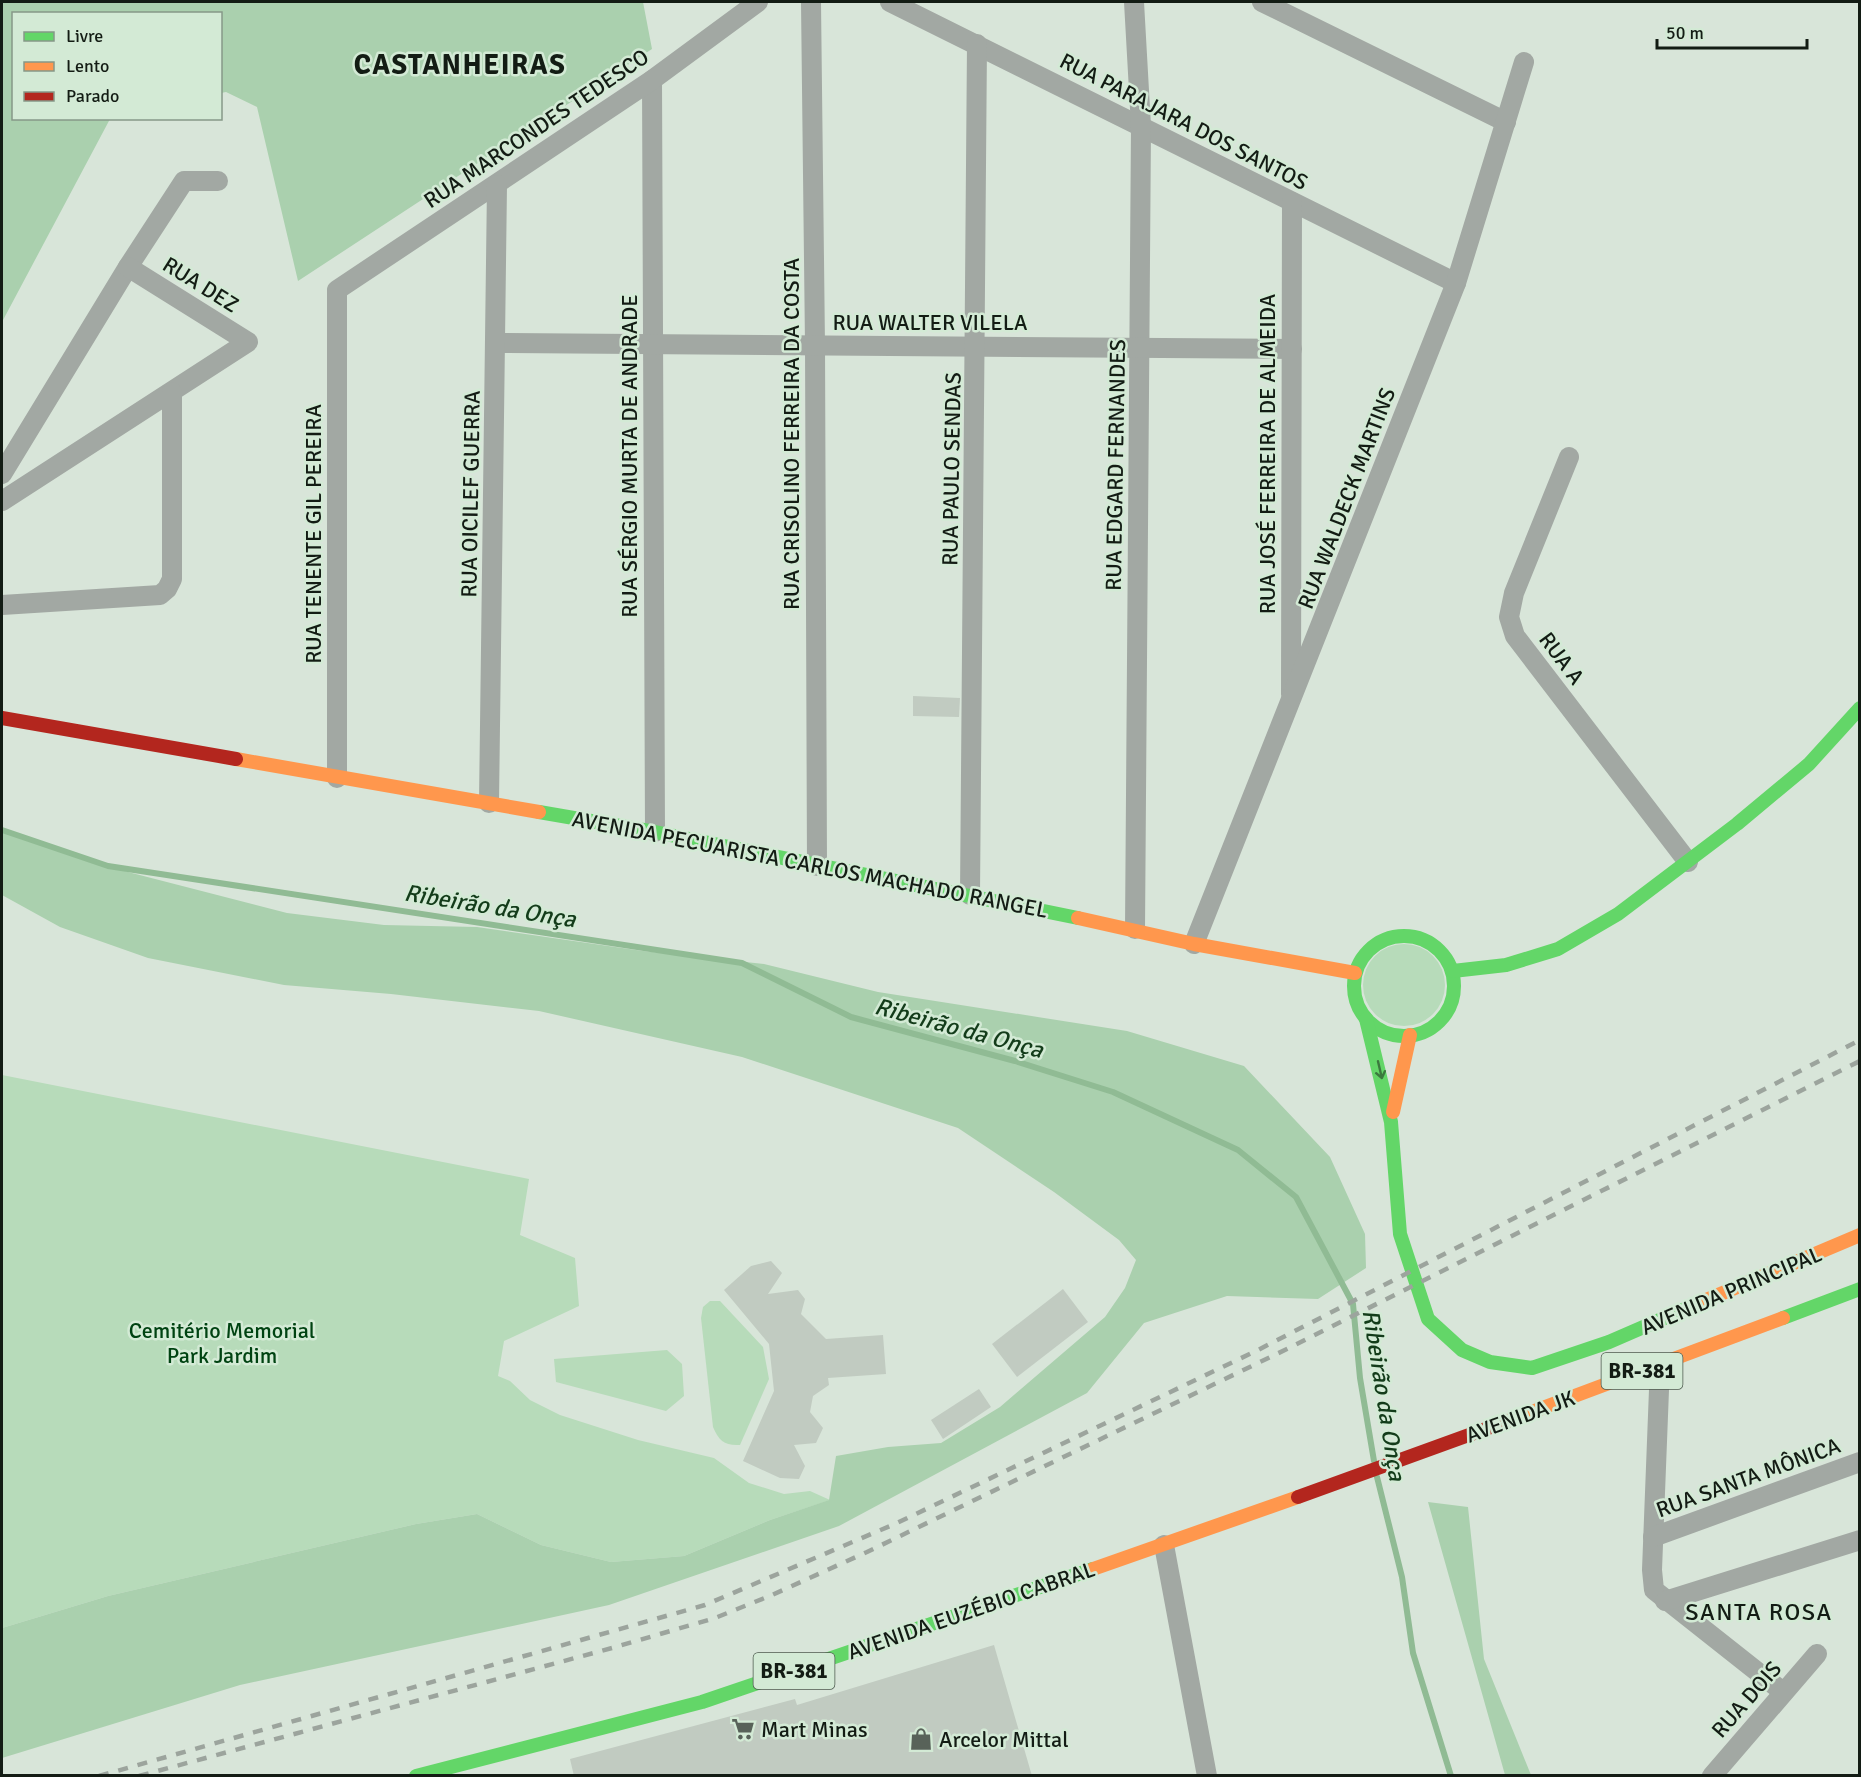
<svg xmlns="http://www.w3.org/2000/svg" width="1861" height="1777" viewBox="0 0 1861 1777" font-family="Signika,sans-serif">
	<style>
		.green { fill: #b7dbba }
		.forest { fill: #aad0ae }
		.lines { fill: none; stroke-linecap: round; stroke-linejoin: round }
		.stream { stroke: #90bb94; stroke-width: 6 }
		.building { fill: #c1cbc1 }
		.street { stroke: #a2a8a3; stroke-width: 20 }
		.fast { stroke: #63d668; stroke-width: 14 }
		.slow { stroke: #ff974d; stroke-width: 14 }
		.jam { stroke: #b3261e; stroke-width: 14 }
		.rail { stroke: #9ca49d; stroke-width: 4.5; stroke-dasharray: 10 10; stroke-linecap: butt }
		.oneway { stroke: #3b793e }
		.labels { text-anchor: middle; stroke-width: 5; stroke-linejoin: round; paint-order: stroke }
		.shield { fill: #d3ead5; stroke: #4d5a4e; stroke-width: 1.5 }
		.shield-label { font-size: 21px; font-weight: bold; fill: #131c14 }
		.street-label { font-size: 22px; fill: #131c14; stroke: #d3ead5 }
		.park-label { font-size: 22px; fill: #004312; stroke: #d3ead5 }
		.poi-label { font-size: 22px; fill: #131c14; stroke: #d3ead5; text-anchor: start }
		.water-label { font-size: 24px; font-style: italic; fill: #133c1a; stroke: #d3ead5 }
		.neighbourhood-label { font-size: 24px; letter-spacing: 1.5px; fill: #131c14; stroke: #d3ead5 }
		.district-label { font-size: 28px; font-weight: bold; letter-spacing: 1.5px; fill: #131c14; stroke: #d3ead5 }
	</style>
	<rect width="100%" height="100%" fill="#d8e5d9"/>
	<!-- green -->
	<g class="green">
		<circle cx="1404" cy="985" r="41"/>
		<path d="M 2,1075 L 529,1179 L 520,1235 L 575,1258 L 579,1306 L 504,1341 L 498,1376 L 510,1381 L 530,1400 L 560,1415 L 638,1440 L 714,1458 L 749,1483 L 784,1494 L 810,1491 L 830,1500 L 770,1520 L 684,1556 L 611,1562 L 541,1545 L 477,1514 L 416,1524 L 108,1596 L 2,1628 Z"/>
		<path d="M 710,1301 L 720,1301 L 763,1347 L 769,1379 L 740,1445 C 725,1446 719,1441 713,1427 L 701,1318 L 703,1307 Z"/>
		<path d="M 667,1350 L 682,1364 L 684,1396 L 666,1411 L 556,1382 L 554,1359 Z"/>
	</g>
	<!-- forest -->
	<g class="forest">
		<path d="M 2,2 L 643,2 L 652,49 L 298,281 L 257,107 L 226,92 L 221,93 L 220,14 L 14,14 L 14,118 L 110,119 L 2,322 Z"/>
		<path d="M 2,830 L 128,872 L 287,913 L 384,925 L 477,927 L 643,951 L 764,964 L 878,992 L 1127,1031 L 1244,1066 L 1330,1157 L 1365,1234 L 1366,1268 L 1318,1299 L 1227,1296 L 1144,1323 L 1087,1393 L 839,1526 L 609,1605 L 240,1685 L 2,1758 L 2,1628 L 108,1596 L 416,1524 L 477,1514 L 541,1545 L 611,1562 L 684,1556 L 770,1520 L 829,1500 L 836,1456 L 888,1447 L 941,1443 L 1000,1407 L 1105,1317 L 1125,1288 L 1136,1260 L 1119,1240 L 1054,1192 L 958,1128 L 742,1057 L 539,1011 L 391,994 L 284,985 L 148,958 L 60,927 L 2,895 Z"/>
		<path d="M 1428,1502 L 1468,1507 L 1484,1659 L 1531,1775 L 1505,1775 Z"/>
	</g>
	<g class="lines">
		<!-- stream -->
		<g class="stream">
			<path d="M 2,830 L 108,866 L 742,963 L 851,1017 L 1015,1061 L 1113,1092 L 1238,1150 L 1296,1197 L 1353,1304 L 1360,1378 L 1374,1461"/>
			<path d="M 1377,1477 L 1402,1577 L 1413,1653 L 1451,1776"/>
		</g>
	</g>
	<!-- building -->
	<g class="building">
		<path d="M 913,696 L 960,698 L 959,717 L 913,716 Z"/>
		<path d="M 771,1261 L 782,1273 L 768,1294 L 798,1290 L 805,1299 L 801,1314 L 826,1339 L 883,1335 L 886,1374 L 828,1378 L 829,1385 L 813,1396 L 810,1412 L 823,1428 L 816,1443 L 794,1445 L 805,1466 L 799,1479 L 780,1478 L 743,1461 L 774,1391 L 769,1344 L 724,1290 L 751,1266 Z"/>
		<path d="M 1063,1289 L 1088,1322 L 1017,1377 L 992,1344 Z"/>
		<path d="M 979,1389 L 991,1407 L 943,1439 L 931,1420 Z"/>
		<path d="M 994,1645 L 1032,1776 L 574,1776 L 570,1759 L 795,1699 L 797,1705 Z"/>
	</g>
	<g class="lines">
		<!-- street -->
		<g class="street">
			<path d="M 811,2 L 815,345 L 817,866"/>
			<path d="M 890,2 L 1456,283"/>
			<path d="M 1134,2 L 1141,126 L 1135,929"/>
			<path d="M 1262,2 L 1506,122"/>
			<path d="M 652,80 L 655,832"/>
			<path d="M 496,343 L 1292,349"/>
			<path d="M 1569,457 L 1514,593 L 1509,617 L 1515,636 L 1688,862"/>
			<path d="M 2,474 L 128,267 L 184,181 L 218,181"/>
			<path d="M 2,501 L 248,342 L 128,267"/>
			<path d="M 2,605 L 160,595 L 167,589 L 172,579 L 172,392"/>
			<path d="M 1291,694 L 1292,202"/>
			<path d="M 337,778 L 337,290 L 652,80 L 758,2"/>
			<path d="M 489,803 L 497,185"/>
			<path d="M 970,895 L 977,44"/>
			<path d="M 1194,944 L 1456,283 L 1524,62"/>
			<path d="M 1660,1364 L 1652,1570 L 1654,1590 L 1783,1692"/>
			<path d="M 1653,1537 L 1860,1462"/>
			<path d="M 1164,1545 L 1207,1776"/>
			<path d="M 1665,1601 L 1860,1540"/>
			<path d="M 1712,1776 L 1817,1654"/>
		</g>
		<!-- fast -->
		<g class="fast">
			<path d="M 539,812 L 655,832 L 1078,918"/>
			<circle cx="1404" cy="986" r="50"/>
			<path d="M 1453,971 L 1506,965 L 1558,949 L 1618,914 L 1737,824 L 1809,764 L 1860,708"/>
			<path d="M 1366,1019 L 1391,1122 L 1400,1234 L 1428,1319 L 1462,1350 L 1490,1362 L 1532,1368 L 1609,1342 L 1692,1306"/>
			<path d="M 1783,1318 L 1860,1289"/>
			<path d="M 416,1776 L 702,1702 L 1093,1569"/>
		</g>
		<!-- slow -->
		<g class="slow">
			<path d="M 236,759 L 539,812"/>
			<path d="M 1078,918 L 1194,944 L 1355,973"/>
			<path d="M 1393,1112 L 1410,1035"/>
			<path d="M 1692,1306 L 1860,1235"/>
			<path d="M 1513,1419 L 1783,1318"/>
			<path d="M 1093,1569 L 1298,1497"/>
		</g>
		<!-- jam -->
		<g class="jam">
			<path d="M 2,718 L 236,759"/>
			<path d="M 1298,1497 L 1513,1419"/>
		</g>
		<!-- rail -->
		<g class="rail">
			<path d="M 99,1776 L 705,1605 L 897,1523 L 1258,1350 L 1860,1040"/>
			<path d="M 139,1776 L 612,1648 L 715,1618 L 772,1595 L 867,1552 L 1289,1348 L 1860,1061"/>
		</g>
	</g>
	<!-- one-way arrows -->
	<defs><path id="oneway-shaft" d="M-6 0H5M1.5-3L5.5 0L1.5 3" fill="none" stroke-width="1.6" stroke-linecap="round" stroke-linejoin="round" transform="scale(1.5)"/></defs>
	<use class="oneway" href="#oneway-shaft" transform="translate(1380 1070) rotate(77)"/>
	<!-- icons -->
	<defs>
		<g id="supermarket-bare" transform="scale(1.8)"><path d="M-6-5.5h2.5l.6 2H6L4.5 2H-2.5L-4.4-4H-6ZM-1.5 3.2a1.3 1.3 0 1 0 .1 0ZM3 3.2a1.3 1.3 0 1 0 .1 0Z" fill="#586259" stroke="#d3ead5" stroke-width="2.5" paint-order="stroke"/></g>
		<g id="shop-bare" transform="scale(1.8)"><path d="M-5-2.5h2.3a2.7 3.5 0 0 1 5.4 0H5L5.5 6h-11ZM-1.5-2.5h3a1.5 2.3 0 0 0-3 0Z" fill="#586259" stroke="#d3ead5" stroke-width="2.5" paint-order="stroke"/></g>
	</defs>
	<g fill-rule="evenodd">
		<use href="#supermarket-bare" x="743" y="1729"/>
		<use href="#shop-bare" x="921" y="1739"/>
	</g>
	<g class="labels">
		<!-- shield labels -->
		<g class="shield">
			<rect x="1601.5" y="1353" width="81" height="36" rx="4.5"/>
			<rect x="753.5" y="1653" width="81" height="36" rx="4.5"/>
		</g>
		<g class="shield-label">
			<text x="1642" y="1378">BR-381</text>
			<text x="794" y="1678">BR-381</text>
		</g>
		<!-- street labels -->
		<g class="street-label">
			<text transform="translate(1184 121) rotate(27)" y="8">RUA PARAJARA DOS SANTOS</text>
			<text transform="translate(536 128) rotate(-34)" y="8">RUA MARCONDES TEDESCO</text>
			<text transform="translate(201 284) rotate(32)" y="8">RUA DEZ</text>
			<text x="930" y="330">RUA WALTER VILELA</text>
			<text transform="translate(791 434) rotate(-90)" y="8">RUA CRISOLINO FERREIRA DA COSTA</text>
			<text transform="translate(1267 454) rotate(-90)" y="8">RUA JOSÉ FERREIRA DE ALMEIDA</text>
			<text transform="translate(629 456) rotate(-90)" y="8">RUA SÉRGIO MURTA DE ANDRADE</text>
			<text transform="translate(1115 465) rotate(-89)" y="8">RUA EDGARD FERNANDES</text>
			<text transform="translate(951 469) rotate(-89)" y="8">RUA PAULO SENDAS</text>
			<text transform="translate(470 494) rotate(-89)" y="8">RUA OICILEF GUERRA</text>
			<text transform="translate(1346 498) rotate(-69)" y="8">RUA WALDECK MARTINS</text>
			<text transform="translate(313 534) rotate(-90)" y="8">RUA TENENTE GIL PEREIRA</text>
			<text transform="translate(1562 658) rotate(53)" y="8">RUA A</text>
			<text transform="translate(810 864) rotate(11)" y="8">AVENIDA PECUARISTA CARLOS MACHADO RANGEL</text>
			<text transform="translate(1731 1290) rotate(-23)" y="8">AVENIDA PRINCIPAL</text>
			<text transform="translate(1520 1416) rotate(-20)" y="8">AVENIDA JK</text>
			<text transform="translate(1748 1477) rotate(-20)" y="8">RUA SANTA MÔNICA</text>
			<text transform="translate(971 1610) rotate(-19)" y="8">AVENIDA EUZÉBIO CABRAL</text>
			<text transform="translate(1746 1699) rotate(-49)" y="8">RUA DOIS</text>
		</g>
		<!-- park labels -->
		<g class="park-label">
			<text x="222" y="1338">Cemitério Memorial<tspan x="222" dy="25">Park Jardim</tspan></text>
		</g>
		<!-- poi labels -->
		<g class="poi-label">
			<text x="761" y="1737">Mart Minas</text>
			<text x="939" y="1747">Arcelor Mittal</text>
		</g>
		<!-- water labels -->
		<g class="water-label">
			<text transform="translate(490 906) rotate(9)" y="8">Ribeirão da Onça</text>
			<text transform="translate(959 1028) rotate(15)" y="8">Ribeirão da Onça</text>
			<text transform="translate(1384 1395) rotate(81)" y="8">Ribeirão da Onça</text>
		</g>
		<!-- neighbourhood labels -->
		<g class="neighbourhood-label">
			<text x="1759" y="1620">SANTA ROSA</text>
		</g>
		<!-- district labels -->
		<g class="district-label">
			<text x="460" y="74">CASTANHEIRAS</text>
		</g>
	</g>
	<!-- border -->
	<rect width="1861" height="1777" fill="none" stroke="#131c14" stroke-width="6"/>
	<!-- legend -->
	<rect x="12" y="12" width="210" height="108" fill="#d3ead5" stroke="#869888" stroke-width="1.5"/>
	<rect x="24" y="32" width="30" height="9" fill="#63d668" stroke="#869888" stroke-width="1.5"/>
	<text x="66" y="42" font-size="18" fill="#131c14">Livre</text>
	<rect x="24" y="62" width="30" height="9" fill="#ff974d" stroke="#869888" stroke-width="1.5"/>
	<text x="66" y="72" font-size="18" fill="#131c14">Lento</text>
	<rect x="24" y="92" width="30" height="9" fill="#b3261e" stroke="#869888" stroke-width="1.5"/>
	<text x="66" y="102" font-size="18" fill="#131c14">Parado</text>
	<!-- scale -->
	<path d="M1657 39v9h150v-9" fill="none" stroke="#131c14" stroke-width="3"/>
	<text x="1666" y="39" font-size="18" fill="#131c14" stroke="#d3ead5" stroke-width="4.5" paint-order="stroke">50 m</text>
</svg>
